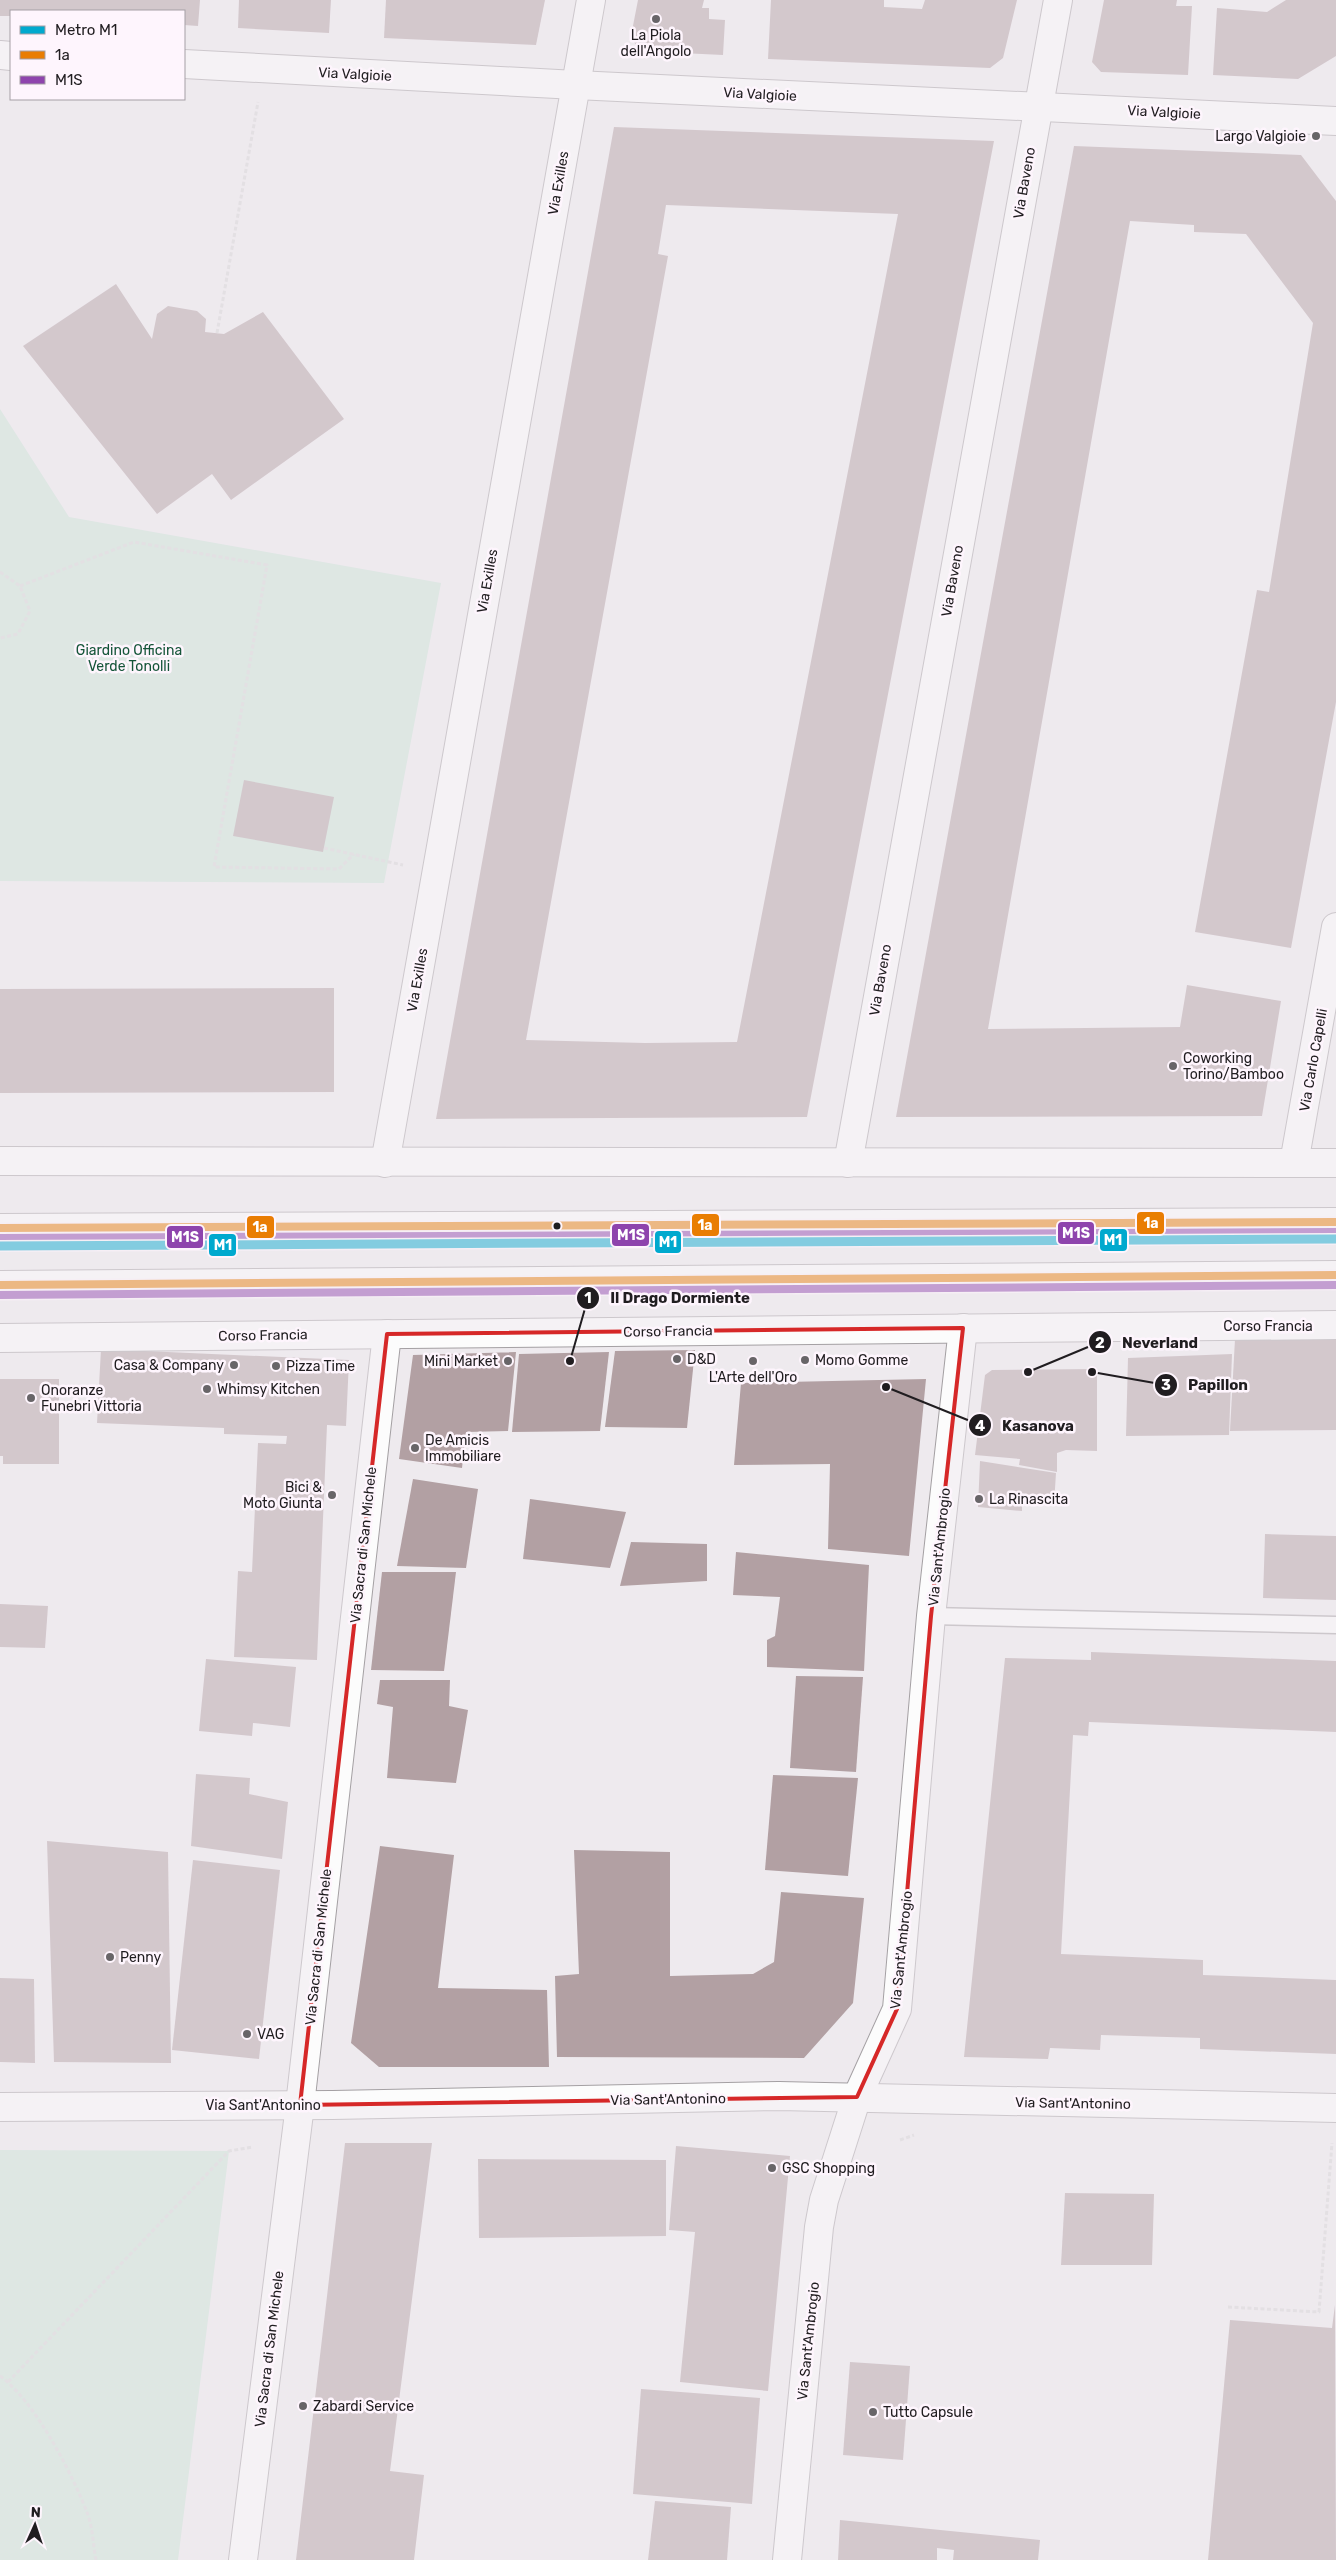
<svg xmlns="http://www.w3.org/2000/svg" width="1336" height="2560" viewBox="0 0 1336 2560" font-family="Rubik,sans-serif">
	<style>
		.green { fill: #c9e4d6 }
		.building { fill: #b2a0a3; fill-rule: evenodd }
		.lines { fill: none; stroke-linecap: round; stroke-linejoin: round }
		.service-casing { stroke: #a4a0a3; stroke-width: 19 }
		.minor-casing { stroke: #a4a0a3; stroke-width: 30 }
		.primary-casing { stroke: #a4a0a3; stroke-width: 30 }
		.path { stroke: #d5d4d5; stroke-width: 3; stroke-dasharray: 4 2.5; stroke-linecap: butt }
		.service { stroke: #fcfcfc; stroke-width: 16 }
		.minor { stroke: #fcfcfc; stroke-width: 28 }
		.primary { stroke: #fcfcfc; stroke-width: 28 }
		.bus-1-casing { stroke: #fef5fd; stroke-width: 11 }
		.bus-2-casing { stroke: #fef5fd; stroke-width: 11 }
		.bus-1 { stroke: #e97d03; stroke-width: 8 }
		.bus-2 { stroke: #8e44ad; stroke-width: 8 }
		.metro-1-casing { stroke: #fef5fd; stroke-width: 12 }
		.metro-1 { stroke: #00a9ce; stroke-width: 9 }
		.marked { fill: none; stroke: #d62828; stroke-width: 4; stroke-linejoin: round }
		.poi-dot { fill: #686568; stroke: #fef5fd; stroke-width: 2 }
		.bus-dot { fill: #201d20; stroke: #fef5fd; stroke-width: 2 }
		.labels { text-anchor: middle; stroke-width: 5; stroke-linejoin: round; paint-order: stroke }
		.poi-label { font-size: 14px; fill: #201d20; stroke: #fef5fd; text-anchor: start }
		.street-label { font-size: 14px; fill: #201d20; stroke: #fef5fd }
		.park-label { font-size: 14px; fill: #155539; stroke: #fef5fd }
		.leader { fill: none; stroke: #201d20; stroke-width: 2 }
		.callout-dot { fill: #201d20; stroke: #fef5fd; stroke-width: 2 }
		.mark-label { font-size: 15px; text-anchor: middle; font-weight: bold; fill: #fff }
		.callout-label { font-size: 15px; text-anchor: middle; font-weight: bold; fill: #201d20; stroke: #fef5fd; stroke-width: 5; stroke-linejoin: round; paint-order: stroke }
		.line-badge { stroke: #fef5fd; stroke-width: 2 }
		.badge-label { font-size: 14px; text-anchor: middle; font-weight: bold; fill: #fff }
	</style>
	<rect width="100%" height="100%" fill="#eeeaee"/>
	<!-- green -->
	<g class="green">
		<path d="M 0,409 L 69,517 L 441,583 L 384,883 L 0,881 Z"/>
		<path d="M 0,2150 L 229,2151 L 178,2560 L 0,2560 Z"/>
	</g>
	<!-- building -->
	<g class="building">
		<path d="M 0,0 L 200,0 L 198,26 L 184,25 L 184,11 L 11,11 L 11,16 L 0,16 Z"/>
		<path d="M 239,0 L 331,0 L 329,33 L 238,28 Z"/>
		<path d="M 386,0 L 545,0 L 536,45 L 384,38 Z"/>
		<path d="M 638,0 L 704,0 L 702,8 L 709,8 L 709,19 L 725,20 L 723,55 L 639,51 L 631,36 Z"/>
		<path d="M 771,0 L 884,0 L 884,7 L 922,9 L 925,0 L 1017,0 L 1003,58 L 990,68 L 768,59 Z"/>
		<path d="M 1104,0 L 1177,0 L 1176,6 L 1192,6 L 1188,75 L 1101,72 L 1092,62 Z"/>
		<path d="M 1286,0 L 1336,0 L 1336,56 L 1298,79 L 1213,75 L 1217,8 L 1267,12 Z"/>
		<path d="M 614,127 L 994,141 L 807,1117 L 436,1119 ZM 666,205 L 898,214 L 737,1042 L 645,1043 L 526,1040 L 668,256 L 658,254 Z"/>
		<path d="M 1074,146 L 1301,155 L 1336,201 L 1336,702 L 1291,948 L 1195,932 L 1257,590 L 1269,592 L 1313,323 L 1246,234 L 1194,232 L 1194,225 L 1130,221 L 988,1029 L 1180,1027 L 1187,985 L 1281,1001 L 1262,1116 L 896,1117 Z"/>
		<path d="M 116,284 L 152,339 L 157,314 L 168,306 L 197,311 L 206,319 L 205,332 L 224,334 L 263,312 L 344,419 L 231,500 L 212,474 L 157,514 L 23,346 Z"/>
		<path d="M 244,780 L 334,797 L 323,852 L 233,836 Z"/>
		<path d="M 334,988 L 334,1092 L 0,1093 L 0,989 Z"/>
		<path d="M 1336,1338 L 1336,1430 L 1230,1431 L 1235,1339 Z"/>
		<path d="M 101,1349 L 349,1360 L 346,1426 L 327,1425 L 317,1660 L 234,1657 L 238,1571 L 252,1572 L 258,1443 L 286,1444 L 287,1436 L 224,1434 L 224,1428 L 97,1423 Z"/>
		<path d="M 695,1350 L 687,1428 L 605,1427 L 615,1351 Z"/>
		<path d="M 516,1352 L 508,1431 L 466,1432 L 462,1468 L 399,1459 L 413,1355 Z"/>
		<path d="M 609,1352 L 600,1431 L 512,1432 L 519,1354 Z"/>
		<path d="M 1232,1354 L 1229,1435 L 1126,1436 L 1128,1358 Z"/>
		<path d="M 1097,1369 L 1097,1451 L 1066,1450 L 1057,1453 L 1057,1472 L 1019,1465 L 1020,1459 L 975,1455 L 985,1375 L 992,1370 Z"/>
		<path d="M 0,1379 L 59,1379 L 59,1464 L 3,1464 L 3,1456 L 0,1456 Z"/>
		<path d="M 926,1379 L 909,1556 L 828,1549 L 830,1464 L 734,1465 L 741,1383 Z"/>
		<path d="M 980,1461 L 1056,1473 L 1054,1504 L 1022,1503 L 1022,1511 L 978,1507 Z"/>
		<path d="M 413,1479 L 478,1489 L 466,1568 L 397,1566 Z"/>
		<path d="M 530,1499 L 626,1512 L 610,1568 L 523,1559 Z"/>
		<path d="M 1265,1534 L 1336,1536 L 1336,1600 L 1263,1598 Z"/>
		<path d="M 631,1542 L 707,1544 L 707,1581 L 620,1586 Z"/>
		<path d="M 736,1552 L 869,1565 L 864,1671 L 767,1667 L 767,1640 L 775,1636 L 780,1597 L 733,1595 Z"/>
		<path d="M 382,1572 L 456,1572 L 444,1671 L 371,1670 Z"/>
		<path d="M 0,1604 L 48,1606 L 45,1648 L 0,1647 Z"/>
		<path d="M 1091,1652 L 1336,1661 L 1336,1732 L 1089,1722 L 1088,1736 L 1073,1735 L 1061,1954 L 1203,1960 L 1203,1975 L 1336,1980 L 1336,2054 L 1200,2049 L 1200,2038 L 1101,2035 L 1100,2050 L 1050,2048 L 1048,2059 L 964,2057 L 1005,1658 L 1091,1660 Z"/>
		<path d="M 206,1659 L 296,1667 L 290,1727 L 253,1723 L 252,1736 L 199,1731 Z"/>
		<path d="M 796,1676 L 863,1677 L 856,1772 L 790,1768 Z"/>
		<path d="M 380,1680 L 450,1680 L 449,1706 L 468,1710 L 456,1783 L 387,1778 L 393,1707 L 377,1704 Z"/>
		<path d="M 196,1774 L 250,1778 L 249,1794 L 288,1802 L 282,1859 L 191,1846 Z"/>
		<path d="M 773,1775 L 858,1778 L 848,1876 L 765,1870 Z"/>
		<path d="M 47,1841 L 168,1852 L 171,2063 L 54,2062 Z"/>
		<path d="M 380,1846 L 454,1855 L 438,1988 L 547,1990 L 549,2067 L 379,2067 L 351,2043 Z"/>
		<path d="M 574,1850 L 670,1852 L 670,1976 L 753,1974 L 774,1962 L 781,1892 L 864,1898 L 853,2003 L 804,2058 L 557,2057 L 555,1976 L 579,1974 Z"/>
		<path d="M 193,1860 L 280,1870 L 259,2059 L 172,2050 Z"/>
		<path d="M 0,1978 L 34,1979 L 35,2063 L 0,2062 Z"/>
		<path d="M 345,2143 L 432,2143 L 390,2471 L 424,2475 L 414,2560 L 296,2560 Z"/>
		<path d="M 676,2146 L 790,2156 L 768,2391 L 680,2382 L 695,2232 L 669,2230 Z"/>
		<path d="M 478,2159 L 666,2160 L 666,2236 L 479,2238 Z"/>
		<path d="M 1065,2193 L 1154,2194 L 1152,2265 L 1061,2265 Z"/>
		<path d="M 1335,2305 L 1336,2560 L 1208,2560 L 1230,2320 L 1332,2328 Z"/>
		<path d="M 850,2362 L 910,2366 L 903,2460 L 843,2455 Z"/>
		<path d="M 641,2389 L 760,2398 L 752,2504 L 633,2494 Z"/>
		<path d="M 655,2501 L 731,2507 L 727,2560 L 648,2560 Z"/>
		<path d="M 840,2520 L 1040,2540 L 1038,2560 L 953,2560 L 954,2550 L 937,2548 L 937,2560 L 838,2560 Z"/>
	</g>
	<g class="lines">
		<!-- service casing -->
		<g class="service-casing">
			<path id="service" d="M 931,1616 L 1336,1625"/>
		</g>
		<!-- minor casing -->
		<g class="minor-casing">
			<g id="minor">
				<path d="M 0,55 L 11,56"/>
				<path d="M 184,64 L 576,85 L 1336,121"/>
				<path d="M 0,1161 L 1336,1163"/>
				<path d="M 385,1163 L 591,0"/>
				<path d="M 848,1163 L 1058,0"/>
				<path d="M 1294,1163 L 1336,927"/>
				<path d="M 0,1338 L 1336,1325"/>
				<path d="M 0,2107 L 333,2105 L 779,2096 L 1336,2108"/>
				<path d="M 243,2560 L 300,2105 L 387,1334"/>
				<path d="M 787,2560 L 819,2227 L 824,2200 L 857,2097 L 897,2009 L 931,1616 L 963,1328"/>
			</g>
		</g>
		<!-- primary casing -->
		<g class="primary-casing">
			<g id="primary">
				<path d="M 0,1228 L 1336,1222"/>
				<path d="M 0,1285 L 1336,1275"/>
			</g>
		</g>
		<!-- path -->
		<g class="path">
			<path d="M 217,333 L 258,102"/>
			<path d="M 0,572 L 20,586 L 30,611 L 18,634 L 0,638"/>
			<path d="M 20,586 L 134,542 L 267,565 L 214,867 L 339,869 L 354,854"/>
			<path d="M 324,848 L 403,865"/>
			<path d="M 900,2140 L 914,2135"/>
			<path d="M 1228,2307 L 1319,2312 L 1332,2143"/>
			<path d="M 0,2376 C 35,2401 73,2475 88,2515 C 93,2529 93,2545 96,2560"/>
			<path d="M 8,2382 L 229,2151 L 253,2147"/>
		</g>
		<!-- service -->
		<use href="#service" class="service"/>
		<!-- minor -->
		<use href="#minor" class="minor"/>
		<!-- primary -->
		<use href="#primary" class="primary"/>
		<!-- bus-1 casing -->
		<g class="bus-1-casing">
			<g id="bus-1">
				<path d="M 0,1228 L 1336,1222"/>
				<path d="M 0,1285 L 1336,1275"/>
			</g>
		</g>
		<!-- bus-2 casing -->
		<g class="bus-2-casing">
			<g id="bus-2">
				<path d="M 0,1238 L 1336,1232"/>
				<path d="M 0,1295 L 1336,1285"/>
			</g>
		</g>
		<!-- bus-1 -->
		<use href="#bus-1" class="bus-1"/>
		<!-- bus-2 -->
		<use href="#bus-2" class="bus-2"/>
		<!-- metro-1 casing -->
		<g class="metro-1-casing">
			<path id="metro-1" d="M 0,1246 L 1336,1239"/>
		</g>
		<!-- metro-1 -->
		<use href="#metro-1" class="metro-1"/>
	</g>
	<!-- marked area -->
	<path d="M0 0H1336V2560H0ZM 963,1328 L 931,1616 L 897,2009 L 857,2097 L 300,2105 L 387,1334 Z" fill="#eeeaee" fill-opacity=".55" fill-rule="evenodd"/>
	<path class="marked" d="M 963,1328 L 931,1616 L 897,2009 L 857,2097 L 300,2105 L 387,1334 Z"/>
	<!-- markers -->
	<g class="poi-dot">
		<circle cx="656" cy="19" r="5"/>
		<circle cx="1316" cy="136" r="5"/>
		<circle cx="1173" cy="1066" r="5"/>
		<circle cx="677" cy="1359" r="5"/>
		<circle cx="805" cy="1360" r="5"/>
		<circle cx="508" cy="1361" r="5"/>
		<circle cx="753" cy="1361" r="5"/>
		<circle cx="234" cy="1365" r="5"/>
		<circle cx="276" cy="1366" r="5"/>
		<circle cx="207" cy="1389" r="5"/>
		<circle cx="31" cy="1398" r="5"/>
		<circle cx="415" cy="1448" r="5"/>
		<circle cx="332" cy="1495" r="5"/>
		<circle cx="979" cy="1499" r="5"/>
		<circle cx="110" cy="1957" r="5"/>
		<circle cx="247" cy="2034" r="5"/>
		<circle cx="772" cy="2168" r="5"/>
		<circle cx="303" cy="2406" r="5"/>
		<circle cx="873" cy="2412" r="5"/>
	</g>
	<circle class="bus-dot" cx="557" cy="1226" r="4.5"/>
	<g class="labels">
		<!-- poi labels -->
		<g class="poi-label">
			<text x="656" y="40" text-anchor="middle">La Piola<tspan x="656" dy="16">dell'Angolo</tspan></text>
			<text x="1306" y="141" text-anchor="end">Largo Valgioie</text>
			<text x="1183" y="1063">Coworking<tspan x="1183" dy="16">Torino/Bamboo</tspan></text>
			<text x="687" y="1364">D&amp;D</text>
			<text x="815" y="1365">Momo Gomme</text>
			<text x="498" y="1366" text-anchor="end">Mini Market</text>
			<text x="224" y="1370" text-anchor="end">Casa &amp; Company</text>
			<text x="286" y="1371">Pizza Time</text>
			<text x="753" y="1382" text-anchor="middle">L'Arte dell'Oro</text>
			<text x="217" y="1394">Whimsy Kitchen</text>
			<text x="41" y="1395">Onoranze<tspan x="41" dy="16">Funebri Vittoria</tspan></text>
			<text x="425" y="1445">De Amicis<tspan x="425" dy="16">Immobiliare</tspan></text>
			<text x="322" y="1492" text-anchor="end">Bici &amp;<tspan x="322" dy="16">Moto Giunta</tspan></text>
			<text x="989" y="1504">La Rinascita</text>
			<text x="120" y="1962">Penny</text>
			<text x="257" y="2039">VAG</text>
			<text x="782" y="2173">GSC Shopping</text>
			<text x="313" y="2411">Zabardi Service</text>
			<text x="883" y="2417">Tutto Capsule</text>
		</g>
		<!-- street labels -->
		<g class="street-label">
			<text transform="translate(355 74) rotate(3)" y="5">Via Valgioie</text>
			<text transform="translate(760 94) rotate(3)" y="5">Via Valgioie</text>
			<text transform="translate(1164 112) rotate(3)" y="5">Via Valgioie</text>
			<text transform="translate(558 183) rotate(-80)" y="5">Via Exilles</text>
			<text transform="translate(1024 183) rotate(-80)" y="5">Via Baveno</text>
			<text transform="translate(487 581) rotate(-80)" y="5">Via Exilles</text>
			<text transform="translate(952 581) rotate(-80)" y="5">Via Baveno</text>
			<text transform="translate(417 980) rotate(-80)" y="5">Via Exilles</text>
			<text transform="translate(880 980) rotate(-80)" y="5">Via Baveno</text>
			<text transform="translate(1313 1060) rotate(-80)" y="5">Via Carlo Capelli</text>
			<text x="1268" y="1331">Corso Francia</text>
			<text transform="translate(668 1331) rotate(-1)" y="5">Corso Francia</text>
			<text transform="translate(263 1335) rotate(-1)" y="5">Corso Francia</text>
			<text transform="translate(363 1545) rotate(-84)" y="5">Via Sacra di San Michele</text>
			<text transform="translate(939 1547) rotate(-84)" y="5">Via Sant'Ambrogio</text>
			<text transform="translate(318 1947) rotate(-84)" y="5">Via Sacra di San Michele</text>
			<text transform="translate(901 1950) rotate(-84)" y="5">Via Sant'Ambrogio</text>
			<text transform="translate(668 2099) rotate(-1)" y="5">Via Sant'Antonino</text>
			<text transform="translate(1073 2103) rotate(1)" y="5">Via Sant'Antonino</text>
			<text x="263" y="2110">Via Sant'Antonino</text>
			<text transform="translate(808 2341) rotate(-84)" y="5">Via Sant'Ambrogio</text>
			<text transform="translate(269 2349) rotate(-83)" y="5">Via Sacra di San Michele</text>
		</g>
		<!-- park labels -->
		<g class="park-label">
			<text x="129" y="655">Giardino Officina<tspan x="129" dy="16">Verde Tonolli</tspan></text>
		</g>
	</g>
	<!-- callouts -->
	<path class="leader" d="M570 1361L588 1298M1028 1372L1100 1342M1092 1372L1166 1385M886 1387L980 1425"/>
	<g class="callout-dot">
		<circle cx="570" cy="1361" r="5"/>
		<circle cx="1028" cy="1372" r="5"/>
		<circle cx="1092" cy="1372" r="5"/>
		<circle cx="886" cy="1387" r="5"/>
		<circle cx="588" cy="1298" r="12"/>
		<circle cx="1100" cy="1342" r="12"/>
		<circle cx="1166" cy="1385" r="12"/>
		<circle cx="980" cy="1425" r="12"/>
	</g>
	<g class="mark-label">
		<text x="588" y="1303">1</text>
		<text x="1100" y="1348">2</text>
		<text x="1166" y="1390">3</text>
		<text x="980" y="1431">4</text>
	</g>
	<g class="callout-label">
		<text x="680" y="1303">Il Drago Dormiente</text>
		<text x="1160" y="1348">Neverland</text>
		<text x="1218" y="1390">Papillon</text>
		<text x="1038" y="1431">Kasanova</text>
	</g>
	<g class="line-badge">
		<rect x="1136" y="1211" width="29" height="24" rx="5" fill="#e97d03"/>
		<rect x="691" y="1213" width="29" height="24" rx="5" fill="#e97d03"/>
		<rect x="246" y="1215" width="29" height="24" rx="5" fill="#e97d03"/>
		<rect x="1057" y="1221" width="38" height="24" rx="5" fill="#8e44ad"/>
		<rect x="611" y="1223" width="39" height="24" rx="5" fill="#8e44ad"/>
		<rect x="166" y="1225" width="38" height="24" rx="5" fill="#8e44ad"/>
		<rect x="1099" y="1228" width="29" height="24" rx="5" fill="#00a9ce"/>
		<rect x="654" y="1230" width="28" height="24" rx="5" fill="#00a9ce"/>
		<rect x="208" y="1233" width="29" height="24" rx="5" fill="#00a9ce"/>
	</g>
	<g class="badge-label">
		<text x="1151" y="1228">1a</text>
		<text x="705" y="1230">1a</text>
		<text x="260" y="1232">1a</text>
		<text x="1076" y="1238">M1S</text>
		<text x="631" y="1240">M1S</text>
		<text x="185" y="1242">M1S</text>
		<text x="1113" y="1245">M1</text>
		<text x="668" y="1247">M1</text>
		<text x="223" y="1250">M1</text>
	</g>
	<!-- legend -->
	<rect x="10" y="10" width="175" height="90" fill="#fef5fd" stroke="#a59fa5"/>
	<rect x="20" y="26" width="25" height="8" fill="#00a9ce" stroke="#a59fa5"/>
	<text x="55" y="35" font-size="15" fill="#201d20">Metro M1</text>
	<rect x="20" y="51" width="25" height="8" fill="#e97d03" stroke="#a59fa5"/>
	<text x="55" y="60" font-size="15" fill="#201d20">1a</text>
	<rect x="20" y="76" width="25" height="8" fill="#8e44ad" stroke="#a59fa5"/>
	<text x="55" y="85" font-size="15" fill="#201d20">M1S</text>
	<!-- north arrow -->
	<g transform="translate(35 2525) rotate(3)" stroke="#fef5fd" stroke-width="4" paint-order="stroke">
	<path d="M0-4L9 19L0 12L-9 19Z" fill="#201d20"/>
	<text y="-8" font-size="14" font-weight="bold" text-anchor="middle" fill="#201d20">N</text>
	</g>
</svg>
